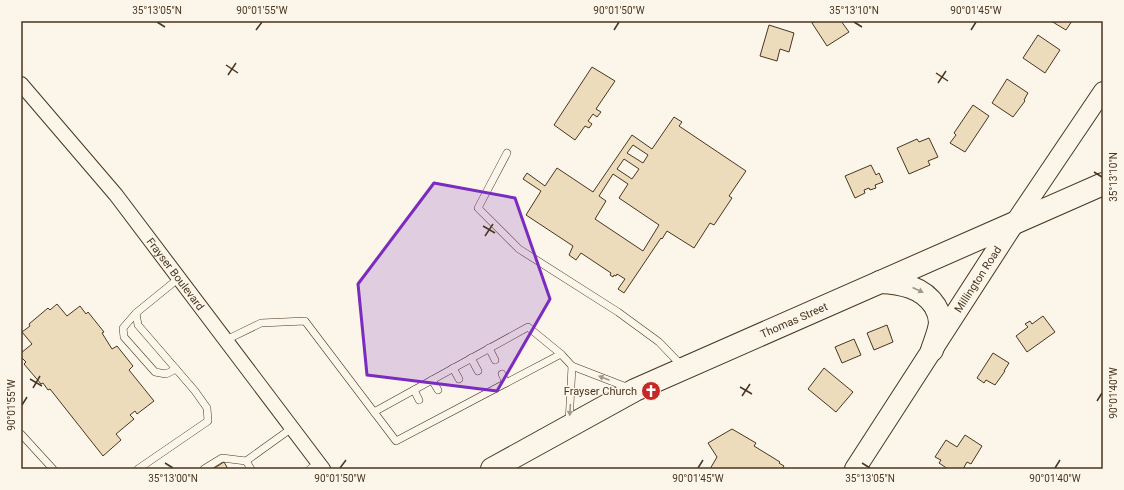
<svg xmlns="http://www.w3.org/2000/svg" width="1124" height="490" viewBox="0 0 1124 490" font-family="Roboto,sans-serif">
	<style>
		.building { fill: #ecdcbc; stroke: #4a3520; fill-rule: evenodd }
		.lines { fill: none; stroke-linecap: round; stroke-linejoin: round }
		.service-casing { stroke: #4a3520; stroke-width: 8 }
		.minor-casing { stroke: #4a3520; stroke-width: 16 }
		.tertiary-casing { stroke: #4a3520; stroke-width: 20 }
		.secondary-casing { stroke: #4a3520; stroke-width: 22 }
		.trunk-casing { stroke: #4a3520; stroke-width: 24 }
		.service { stroke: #fbf6e9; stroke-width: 7 }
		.minor { stroke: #fbf6e9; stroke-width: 14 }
		.tertiary { stroke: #fbf6e9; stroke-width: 18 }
		.secondary { stroke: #fbf6e9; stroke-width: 20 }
		.trunk { stroke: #fbf6e9; stroke-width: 22 }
		.oneway { fill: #a29684 }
		.marked { fill: #7b2cbf; fill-opacity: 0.2; stroke: #7b2cbf; stroke-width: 3; stroke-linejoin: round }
		.ticks { fill: none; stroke: #4a3520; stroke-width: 1.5 }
		.labels { text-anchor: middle; stroke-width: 3; stroke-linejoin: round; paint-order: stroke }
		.street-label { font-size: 11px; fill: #4a3520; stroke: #fbf6e9 }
		.poi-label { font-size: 11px; fill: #4a3520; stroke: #fbf6e9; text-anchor: end }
		.neatline { fill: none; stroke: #4a3520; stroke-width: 1.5 }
		.ticks-label { font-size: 10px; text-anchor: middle; fill: #4a3520 }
	</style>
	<rect width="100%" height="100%" fill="#fbf6e9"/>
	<!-- building -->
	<g class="building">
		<path d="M 815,21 L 841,21 L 849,32 L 827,46 L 812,23 Z"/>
		<path d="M 1051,21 L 1072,21 L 1066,30 Z"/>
		<path d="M 769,25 L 794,33 L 789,52 L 780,49 L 777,61 L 760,56 Z"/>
		<path d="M 1038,35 L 1060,50 L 1045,73 L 1023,58 Z"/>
		<path d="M 592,67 L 615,81 L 596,109 L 601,112 L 597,117 L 593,114 L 588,121 L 592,124 L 589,128 L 585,126 L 575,140 L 554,125 Z"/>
		<path d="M 1007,79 L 1028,93 L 1024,100 L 1025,101 L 1013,117 L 992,103 Z"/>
		<path d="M 973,105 L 989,116 L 965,152 L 950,143 L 956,135 L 954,133 Z"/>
		<path d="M 674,117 L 682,122 L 679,126 L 746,171 L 729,196 L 732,198 L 714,225 L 710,223 L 694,248 L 667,231 L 662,239 L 661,238 L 624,293 L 618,289 L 625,279 L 617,274 L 616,276 L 614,275 L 613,277 L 610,275 L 611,273 L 581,253 L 576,260 L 569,255 L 573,246 L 526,215 L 541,191 L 523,179 L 527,173 L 545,186 L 557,168 L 593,192 L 632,135 L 652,149 ZM 633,145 L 648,155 L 643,163 L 627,153 ZM 624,159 L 639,169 L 632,179 L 617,169 ZM 613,174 L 628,184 L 619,198 L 659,225 L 643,251 L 595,219 L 606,201 L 599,196 Z"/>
		<path d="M 929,138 L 938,157 L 928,161 L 930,165 L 909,174 L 897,148 L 917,139 L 919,142 Z"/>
		<path d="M 871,165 L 876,175 L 879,173 L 883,182 L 875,185 L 876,188 L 870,190 L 869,188 L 864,190 L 865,193 L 855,198 L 845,176 Z"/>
		<path d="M 57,304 L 67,316 L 80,306 L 86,314 L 88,312 L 104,332 L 102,333 L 112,349 L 117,346 L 133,366 L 129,370 L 154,401 L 137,414 L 135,411 L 130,415 L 134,419 L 116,434 L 121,440 L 103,456 L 50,389 L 48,390 L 43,383 L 41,384 L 24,364 L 26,362 L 21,357 L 21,353 L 32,344 L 22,332 L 30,326 L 29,324 L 48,308 L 50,310 Z"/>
		<path d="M 1043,316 L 1055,332 L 1027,352 L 1016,336 L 1028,327 L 1025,324 L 1030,321 L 1032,324 Z"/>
		<path d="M 887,325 L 893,342 L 874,350 L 867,333 Z"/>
		<path d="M 854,339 L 861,355 L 842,363 L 835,347 Z"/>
		<path d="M 993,353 L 1009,363 L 1004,371 L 1005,371 L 995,385 L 986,380 L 984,383 L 977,378 Z"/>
		<path d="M 824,368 L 853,392 L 836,412 L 808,389 Z"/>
		<path d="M 732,429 L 756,443 L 754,446 L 780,462 L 779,463 L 784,466 L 782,469 L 710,469 L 717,457 L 708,443 Z"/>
		<path d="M 965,435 L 982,446 L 971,464 L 967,462 L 963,469 L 948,469 L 939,463 L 941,460 L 935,457 L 946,440 L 957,447 Z"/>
		<path d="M 224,462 L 228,469 L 213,469 Z"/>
	</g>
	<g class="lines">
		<!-- service casing -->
		<g class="service-casing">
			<g id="service">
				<path d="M 507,153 L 478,208 L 519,249 L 618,312 L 659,342 L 683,367"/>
				<path d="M 136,313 L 123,328 L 124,337 L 155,372 L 166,374 L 176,369"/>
				<path d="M 226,340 L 261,323 L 305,321 L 396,441 L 561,354 L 572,366 L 629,388"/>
				<path d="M 489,348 L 495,360"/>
				<path d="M 471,358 L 478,371"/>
				<path d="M 453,368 L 459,379"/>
				<path d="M 502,374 L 506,383"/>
				<path d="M 432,380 L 438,390"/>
				<path d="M 414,390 L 419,400"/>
				<path d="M 374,412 L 528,327 L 561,354"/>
				<path d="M 569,423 L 572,366"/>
				<path d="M 21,434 L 53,469"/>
				<path d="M 246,461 L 251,469"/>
				<path d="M 138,469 L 208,421 L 207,408 L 195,391 L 138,325 L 136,313 L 179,278"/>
				<path d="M 204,469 L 222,458 L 246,461 L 292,428"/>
				<path d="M 310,469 L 319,463"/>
			</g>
		</g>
		<!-- minor casing -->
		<g class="minor-casing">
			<g id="minor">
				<path id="s1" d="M 21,84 L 116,195 L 323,469"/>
			</g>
		</g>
		<!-- tertiary casing -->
		<g class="tertiary-casing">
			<path id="tertiary" d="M 1014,223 L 1103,91"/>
		</g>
		<!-- secondary casing -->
		<g class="secondary-casing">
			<g id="secondary">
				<path id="s2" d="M 855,469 L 1014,223"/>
			</g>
		</g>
		<!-- trunk casing -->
		<g class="trunk-casing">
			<g id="trunk">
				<path d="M 880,282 C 901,283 923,287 935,306 C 938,311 940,317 940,323 C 939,332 935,341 932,350"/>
				<path id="s3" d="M 492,469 L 635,390 L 1103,184"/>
			</g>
		</g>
		<!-- service -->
		<use href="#service" class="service"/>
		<!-- minor -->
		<use href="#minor" class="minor"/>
		<!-- tertiary -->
		<use href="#tertiary" class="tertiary"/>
		<!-- secondary -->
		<use href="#secondary" class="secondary"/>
		<!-- trunk -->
		<use href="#trunk" class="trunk"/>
	</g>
	<!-- one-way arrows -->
	<defs><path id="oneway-solid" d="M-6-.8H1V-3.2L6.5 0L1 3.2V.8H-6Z"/></defs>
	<g class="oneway">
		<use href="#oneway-solid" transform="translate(918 290) rotate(25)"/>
		<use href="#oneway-solid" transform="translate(604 378) rotate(-159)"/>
		<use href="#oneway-solid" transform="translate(570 410) rotate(94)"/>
	</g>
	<!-- marked area -->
	<path class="marked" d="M 434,183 L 515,198 L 550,299 L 497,391 L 367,375 L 358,284 Z"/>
	<!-- ticks -->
	<path class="ticks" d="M 157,22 L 165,27M 854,22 L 862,27M 256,30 L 262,22M 614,30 L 619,22M 971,30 L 976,22M 226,65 L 238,73M 936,73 L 948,81M 228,75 L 236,63M 938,83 L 946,71M 1094,172 L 1102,177M 483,226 L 495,233M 485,236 L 493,224M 30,379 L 42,386M 740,387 L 752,394M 33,388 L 40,376M 742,396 L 750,384M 1097,401 L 1102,393M 22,405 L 27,397M 165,463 L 173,468M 862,463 L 870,468M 340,468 L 346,460M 698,468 L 703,460M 1055,468 L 1060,460"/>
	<!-- icons -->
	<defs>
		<g id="church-disc" transform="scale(1)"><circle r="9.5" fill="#c62828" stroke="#fbf6e9"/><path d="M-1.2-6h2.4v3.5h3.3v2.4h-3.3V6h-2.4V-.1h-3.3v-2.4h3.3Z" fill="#fff"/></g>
	</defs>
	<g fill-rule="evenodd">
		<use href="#church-disc" x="651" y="391"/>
	</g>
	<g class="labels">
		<!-- street labels -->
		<g class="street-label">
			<text dy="4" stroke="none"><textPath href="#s1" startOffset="245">Frayser Boulevard</textPath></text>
			<text dy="4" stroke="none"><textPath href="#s2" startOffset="226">Millington Road</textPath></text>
			<text dy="4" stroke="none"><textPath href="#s3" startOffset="337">Thomas Street</textPath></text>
		</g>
		<!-- poi labels -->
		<g class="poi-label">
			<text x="637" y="395">Frayser Church</text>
		</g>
	</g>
	<!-- border -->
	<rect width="1124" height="490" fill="none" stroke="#fbf6e9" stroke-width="44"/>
	<rect x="22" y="22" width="1080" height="446" class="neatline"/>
	<g class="ticks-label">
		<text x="157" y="14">35°13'05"N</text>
		<text x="262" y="14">90°01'55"W</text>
		<text x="619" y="14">90°01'50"W</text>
		<text x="854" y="14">35°13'10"N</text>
		<text x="976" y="14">90°01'45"W</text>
		<text transform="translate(1113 177) rotate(-90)" y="4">35°13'10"N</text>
		<text transform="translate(1113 393) rotate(-90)" y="4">90°01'40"W</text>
		<text transform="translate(11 405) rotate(-90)" y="4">90°01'55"W</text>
		<text x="173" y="482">35°13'00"N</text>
		<text x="340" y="482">90°01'50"W</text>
		<text x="698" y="482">90°01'45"W</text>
		<text x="870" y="482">35°13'05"N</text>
		<text x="1055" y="482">90°01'40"W</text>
	</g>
</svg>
